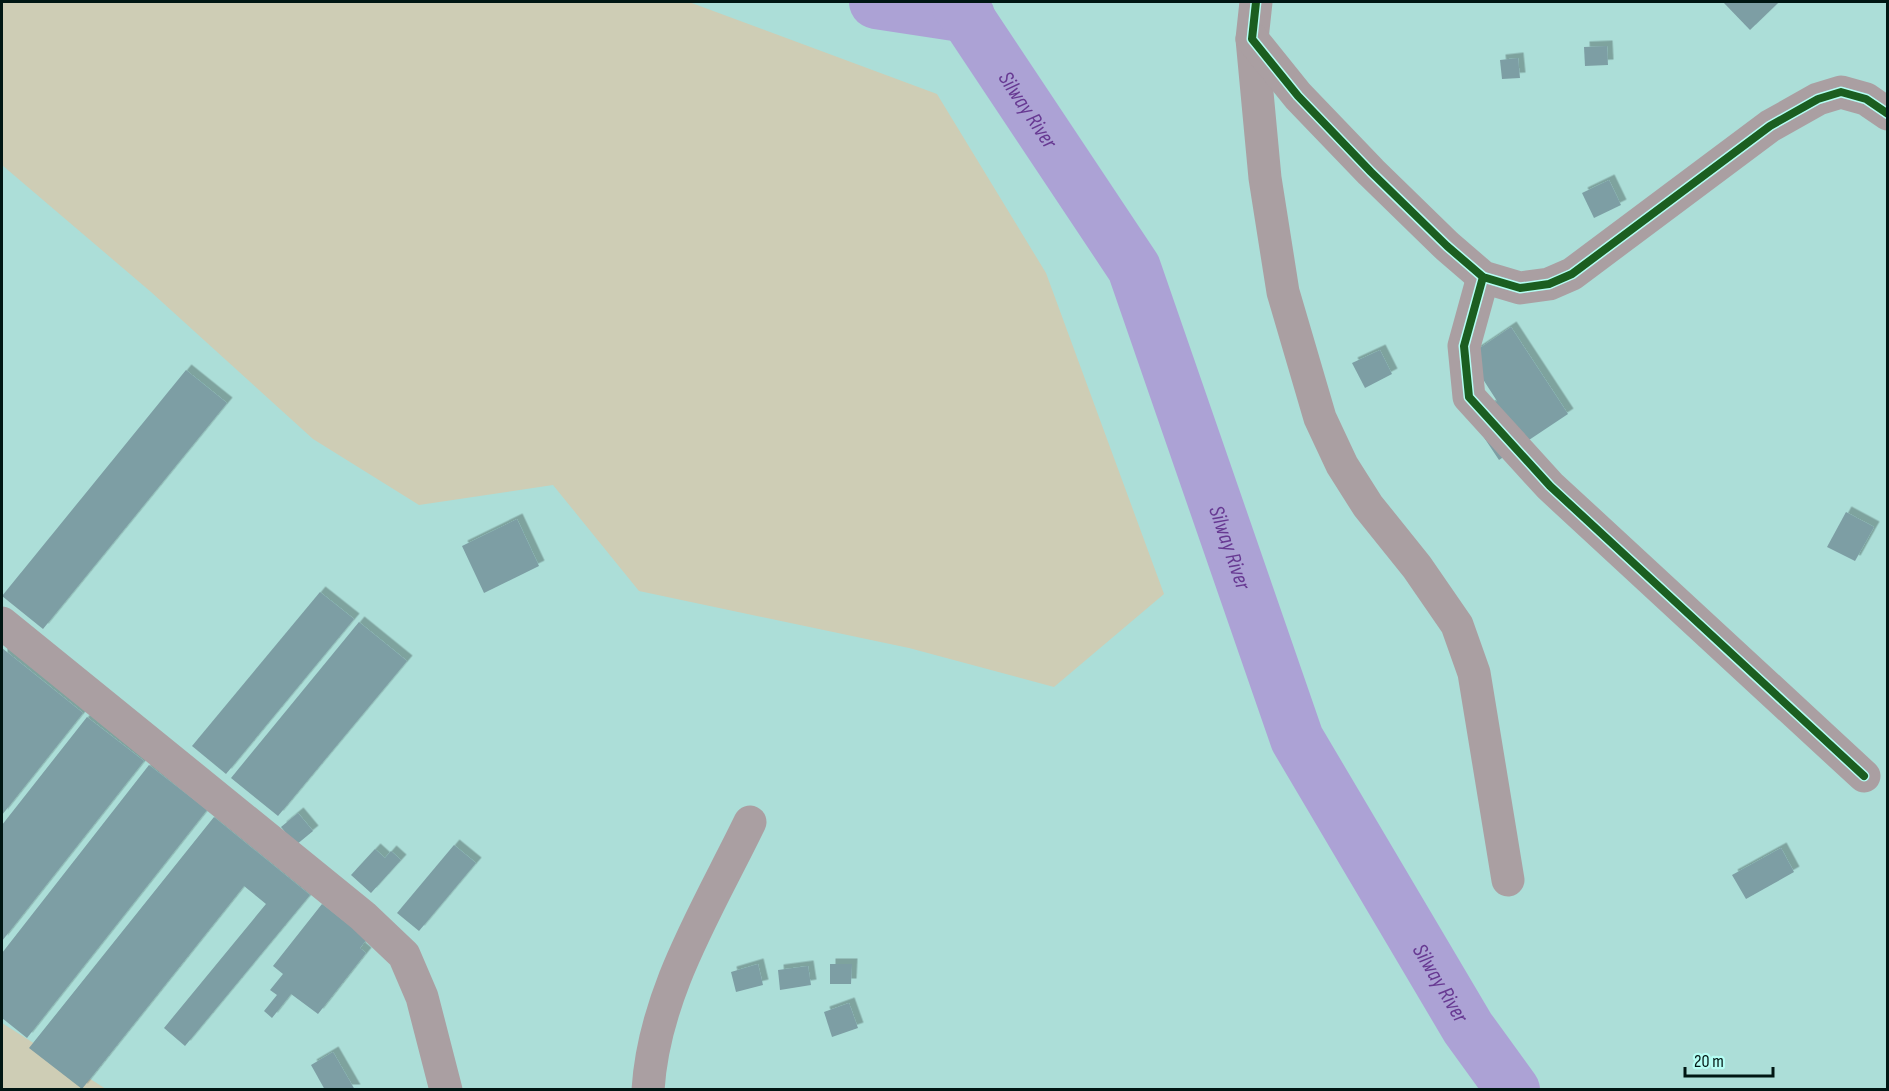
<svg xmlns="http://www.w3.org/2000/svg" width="1889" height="1091" viewBox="0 0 1889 1091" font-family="'Sofia Sans Condensed',sans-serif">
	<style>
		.green { fill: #cecdb5 }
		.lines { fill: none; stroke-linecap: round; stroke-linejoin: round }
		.river { stroke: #aca2d5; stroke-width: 54 }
		.building { fill: #7d9ea4; filter: url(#shadow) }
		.minor { stroke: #aa9fa2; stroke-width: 33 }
		.cycleway-casing { stroke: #b5fef4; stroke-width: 11 }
		.cycleway { stroke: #1b5e20; stroke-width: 8 }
		.labels { text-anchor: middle; stroke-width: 5; stroke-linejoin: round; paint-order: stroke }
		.water-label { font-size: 22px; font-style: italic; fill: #673992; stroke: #b5fef4 }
	</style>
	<defs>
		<filter id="shadow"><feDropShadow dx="5.5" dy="-5.5" stdDeviation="0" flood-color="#0004"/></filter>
	</defs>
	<rect width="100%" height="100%" fill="#acded8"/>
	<!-- green -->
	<g class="green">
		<path d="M 2,2 L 689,2 L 937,94 L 1046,273 L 1164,594 L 1054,687 L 909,648 L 639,591 L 553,485 L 419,505 L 313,439 L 151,292 L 2,165 Z"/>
		<path d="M 2,1023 L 106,1089 L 2,1089 Z"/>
	</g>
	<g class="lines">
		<!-- river -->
		<g class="river">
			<path d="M 876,2 L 968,16"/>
			<path id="s1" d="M 957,2 L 1134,268 L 1297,739 L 1468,1028 L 1513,1090"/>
		</g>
	</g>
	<!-- building -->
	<g class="building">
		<path d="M 1723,2 L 1776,2 L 1778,3 L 1750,30 Z"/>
		<path d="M 1607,46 L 1608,65 L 1585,66 L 1584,47 Z"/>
		<path d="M 1518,58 L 1520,78 L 1502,79 L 1500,60 Z"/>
		<path d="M 1609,180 L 1621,205 L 1594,218 L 1582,193 Z"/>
		<path d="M 1511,327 L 1568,414 L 1499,460 L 1471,418 L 1497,401 L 1468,356 Z"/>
		<path d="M 1380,350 L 1392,374 L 1365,388 L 1352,363 Z"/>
		<path d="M 186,370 L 227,403 L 43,629 L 2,596 Z"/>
		<path d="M 1846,512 L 1874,527 L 1855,561 L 1827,547 Z"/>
		<path d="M 517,519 L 539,566 L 484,593 L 462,546 Z"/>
		<path d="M 320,592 L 354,619 L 226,774 L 192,746 Z"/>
		<path d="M 359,622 L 407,661 L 278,816 L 231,778 Z"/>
		<path d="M 2,648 L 83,713 L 2,815 Z"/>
		<path d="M 87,717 L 144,761 L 2,941 L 2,825 Z"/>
		<path d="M 149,765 L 207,810 L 27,1038 L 2,1018 L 2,953 Z"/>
		<path d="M 298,813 L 313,831 L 296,845 L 281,827 Z"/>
		<path d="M 214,817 L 310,895 L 185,1046 L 164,1028 L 266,904 L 244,886 L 82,1089 L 29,1048 Z"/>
		<path d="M 454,845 L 476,863 L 419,931 L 397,913 Z"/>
		<path d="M 1781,848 L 1794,872 L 1746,899 L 1732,875 Z"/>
		<path d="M 375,849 L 385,858 L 391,851 L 401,860 L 371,893 L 351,875 Z"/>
		<path d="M 322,904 L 367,939 L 360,948 L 366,953 L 318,1014 L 291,994 L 272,1018 L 264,1011 L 277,995 L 270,990 L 283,974 L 273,966 Z"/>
		<path d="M 758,964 L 763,985 L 736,992 L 731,972 Z"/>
		<path d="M 830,964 L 852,964 L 851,984 L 830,984 Z"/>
		<path d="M 808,966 L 811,985 L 780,990 L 778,970 Z"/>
		<path d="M 849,1003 L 858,1028 L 832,1037 L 824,1012 Z"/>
		<path d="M 333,1052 L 355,1090 L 325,1090 L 311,1065 Z"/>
	</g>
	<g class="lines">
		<!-- minor -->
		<g class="minor">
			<path d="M 1256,2 L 1252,39 L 1265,178 L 1283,292 L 1320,418 L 1342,465 L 1368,506 L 1417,567 L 1457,625 L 1474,673 L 1508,880"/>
			<path d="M 1252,39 L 1298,96 L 1371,172 L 1447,246 L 1483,277 L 1520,288 L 1549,284 L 1572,274 L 1770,126 L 1818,99 L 1841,92 L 1866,99 L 1888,114"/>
			<path d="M 1483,277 L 1464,346 L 1469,397 L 1550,486 L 1864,776"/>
			<path d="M 2,623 L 363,916 L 404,955 L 422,997 L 446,1090"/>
			<path d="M 648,1090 C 654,993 709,907 750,822"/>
		</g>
		<!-- cycleway casing -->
		<g class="cycleway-casing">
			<g id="cycleway">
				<path d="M 1256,2 L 1252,39 L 1298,96 L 1371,172 L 1447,246 L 1483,277 L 1520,288 L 1549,284 L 1572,274 L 1770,126 L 1818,99 L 1841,92 L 1866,99 L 1888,114"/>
				<path d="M 1483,277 L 1464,346 L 1469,397 L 1550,486 L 1864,776"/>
			</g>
		</g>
		<!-- cycleway -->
		<use href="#cycleway" class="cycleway"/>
	</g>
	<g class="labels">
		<!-- water labels -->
		<g class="water-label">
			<text dy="8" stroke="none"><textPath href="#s1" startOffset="129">Silway River</textPath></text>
			<text dy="8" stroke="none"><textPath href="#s1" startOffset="615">Silway River</textPath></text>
			<text dy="8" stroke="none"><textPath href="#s1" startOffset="1101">Silway River</textPath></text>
		</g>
	</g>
	<!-- border -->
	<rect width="1889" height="1091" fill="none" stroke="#001613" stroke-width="6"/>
	<!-- scale -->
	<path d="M1685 1067v9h88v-9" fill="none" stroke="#001613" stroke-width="3"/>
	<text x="1694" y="1067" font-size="18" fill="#001613" stroke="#b5fef4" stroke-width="4.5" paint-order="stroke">20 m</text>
</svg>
